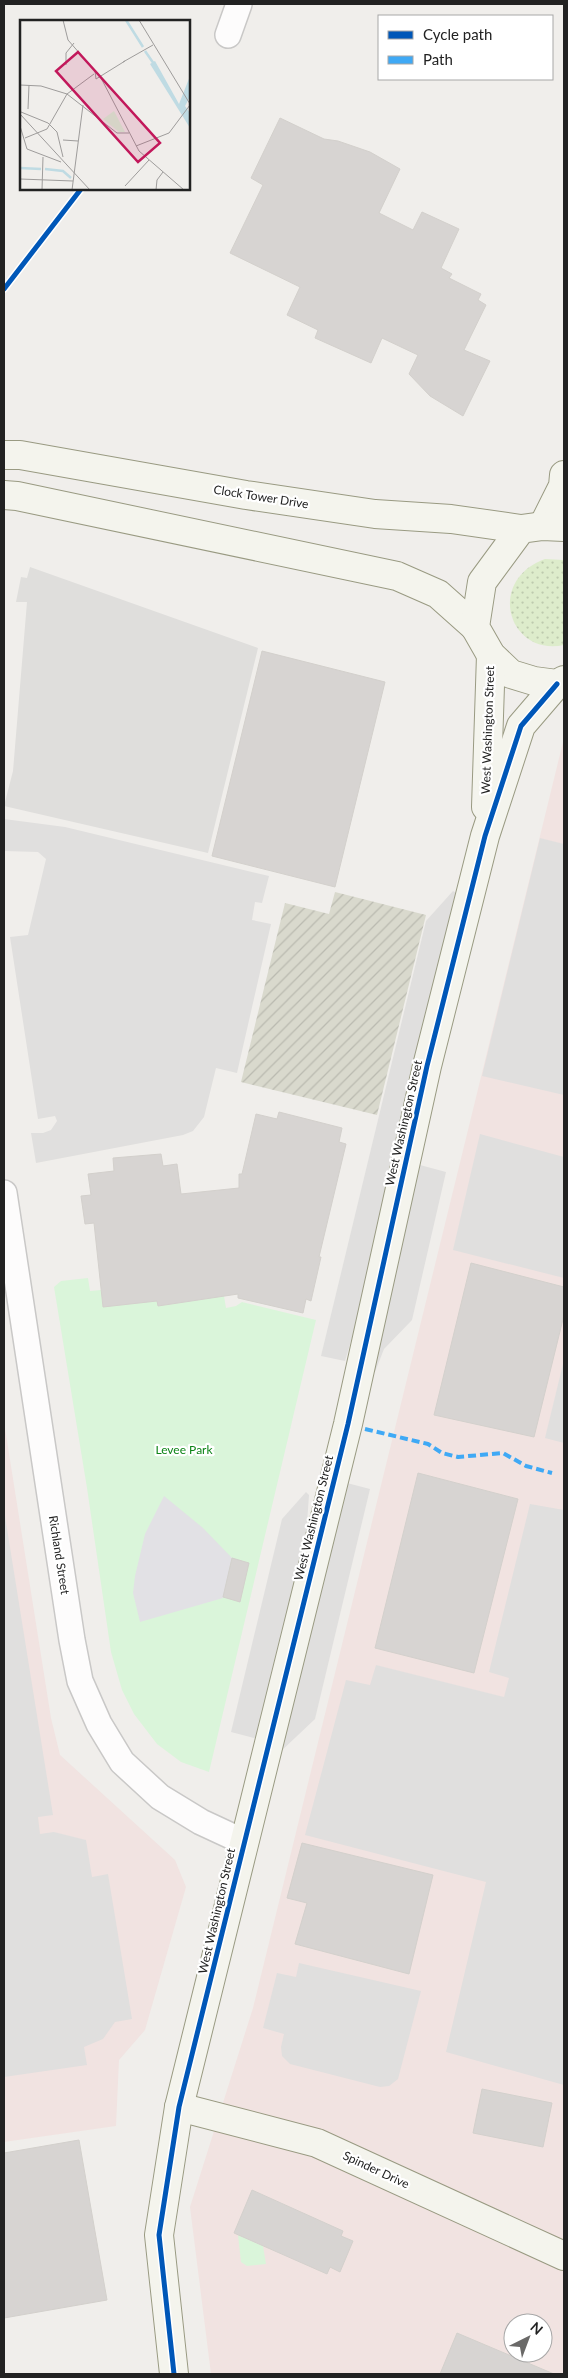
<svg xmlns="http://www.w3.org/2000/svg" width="568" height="2378" viewBox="0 0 568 2378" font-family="Lato,sans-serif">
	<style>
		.residential { fill: #dfdedc }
		.commercial { fill: #f1e3e1; fill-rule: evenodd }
		.construction { fill: url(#construction-furrows) }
		.park { fill: #daf5da }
		.garden { fill: url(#garden-dots) }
		.parking { fill: #e0dfde }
		.plaza { fill: #e2e1e5 }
		.building { fill: #d7d4d2; stroke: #d3d0cc }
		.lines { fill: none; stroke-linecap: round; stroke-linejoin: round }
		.street-casing { stroke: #c9c8c7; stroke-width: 28 }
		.secondary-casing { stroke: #999a82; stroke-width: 30 }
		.street { stroke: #fdfcfc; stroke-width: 25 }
		.secondary { stroke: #f4f4ed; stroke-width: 28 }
		.quiet { stroke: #3fa9f5; stroke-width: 4; stroke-dasharray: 8 4; stroke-linecap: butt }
		.cycleway-casing { stroke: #fff; stroke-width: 8 }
		.cycleway { stroke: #0057b8; stroke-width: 5 }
		.labels { text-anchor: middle; stroke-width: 4.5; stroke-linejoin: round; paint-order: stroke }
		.street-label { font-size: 12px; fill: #222; stroke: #fff }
		.park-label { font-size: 12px; fill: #0c8416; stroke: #fff }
		.inset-river { fill: none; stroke: #bfdbe3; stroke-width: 2.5 }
		.inset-road { fill: none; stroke: #9e9c9b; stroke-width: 1 }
		.view { fill: #c2185b; fill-opacity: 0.15; stroke: #c2185b; stroke-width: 2.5 }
		.inset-edge { fill: none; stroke: #222; stroke-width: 2.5 }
	</style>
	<defs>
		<pattern id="construction-furrows" width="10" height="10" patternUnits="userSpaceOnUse" patternTransform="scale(1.25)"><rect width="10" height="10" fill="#d9d9cd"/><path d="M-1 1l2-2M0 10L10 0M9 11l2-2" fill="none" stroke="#babab0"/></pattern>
		<pattern id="garden-dots" width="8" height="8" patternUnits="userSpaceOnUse" patternTransform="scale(1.25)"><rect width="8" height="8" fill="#ddeccb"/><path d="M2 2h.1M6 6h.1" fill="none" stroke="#bdcaae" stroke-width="1.8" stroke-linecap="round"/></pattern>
	</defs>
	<rect width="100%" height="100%" fill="#f0eeeb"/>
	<!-- residential -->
	<path class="residential" d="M 30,567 L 258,648 L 208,853 L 4,806 L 13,771 L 27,602 L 16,602 L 21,577 L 27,578 Z"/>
	<!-- commercial -->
	<g class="commercial">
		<path d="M 564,738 L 564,2374 L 211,2374 L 190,2207 L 253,2008 ZM 513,2323 L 543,2323 L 543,2353 L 513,2353 Z"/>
		<path d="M 4,1422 L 51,1718 L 60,1755 L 175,1860 L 186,1887 L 145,2030 L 119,2060 L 116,2126 L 4,2142 Z"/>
	</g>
	<!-- construction -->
	<path class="construction" d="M 335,892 L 426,915 L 377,1115 L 241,1082 L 285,903 L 329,914 Z"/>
	<!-- park -->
	<g class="park">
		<path d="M 88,1278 L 90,1291 L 101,1290 L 103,1307 L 157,1301 L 159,1306 L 224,1296 L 226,1308 L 236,1306 L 242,1302 L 316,1320 L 209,1772 L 181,1762 L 157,1744 L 134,1714 L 122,1690 L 111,1652 L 87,1488 L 54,1287 L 61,1281 Z"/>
		<path d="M 238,2235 L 263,2246 L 266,2264 L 247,2266 L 241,2262 Z"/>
	</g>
	<!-- garden -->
	<path class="garden" d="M 545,559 L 564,560 L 564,645 C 509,657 485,581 545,559 Z"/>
	<!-- parking -->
	<g class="parking">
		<path d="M 4,819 L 65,827 L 269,876 L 262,903 L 255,902 L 252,920 L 271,924 L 237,1073 L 216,1068 L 204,1117 L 193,1131 L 183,1135 L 36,1163 L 31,1133 L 43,1133 L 51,1130 L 57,1121 L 55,1116 L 38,1119 L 10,937 L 28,935 L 46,859 L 38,852 L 4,851 Z"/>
		<path d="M 540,838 L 564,844 L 564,1095 L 482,1076 Z"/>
		<path d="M 453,891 L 459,895 L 361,1307 L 345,1361 L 321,1356 L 426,921 Z"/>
		<path d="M 480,1134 L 564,1157 L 564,1278 L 453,1250 Z"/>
		<path d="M 420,1165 L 446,1172 L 412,1320 L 384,1349 L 375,1372 L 373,1372 L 384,1314 Z"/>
		<path d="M 564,1360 L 564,1443 L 545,1438 Z"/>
		<path d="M 347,1483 L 370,1489 L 315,1719 L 279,1753 Z"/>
		<path d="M 306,1492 L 309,1495 L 306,1537 L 258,1736 L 254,1738 L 231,1732 L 282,1519 Z"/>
		<path d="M 530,1504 L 564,1510 L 564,2085 L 446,2052 L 486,1882 L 305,1835 L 346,1680 L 370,1685 L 376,1665 L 504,1697 L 509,1678 L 489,1672 Z"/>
		<path d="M 4,1510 L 53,1815 L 38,1817 L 40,1834 L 54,1832 L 86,1840 L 92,1877 L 108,1874 L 132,2019 L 115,2022 L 103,2039 L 84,2047 L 87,2065 L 4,2077 Z"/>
		<path d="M 299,1963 L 421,1991 L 398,2079 L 389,2086 L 380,2087 L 290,2064 L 282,2056 L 281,2047 L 284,2034 L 263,2028 L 277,1973 L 296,1977 Z"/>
	</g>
	<!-- plaza -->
	<path class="plaza" d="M 164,1496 L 203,1528 L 232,1558 L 223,1598 L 140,1622 L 133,1593 L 135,1576 L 145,1534 Z"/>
	<!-- building -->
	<g class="building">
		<path d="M 280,118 L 324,139 L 338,141 L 370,152 L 400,169 L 379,213 L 413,230 L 422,212 L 459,229 L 441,268 L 452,274 L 449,278 L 481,294 L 478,300 L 486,305 L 464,350 L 490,361 L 463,416 L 430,396 L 409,374 L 418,355 L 382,338 L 371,363 L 315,338 L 318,330 L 287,315 L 300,287 L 230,253 L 263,185 L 251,178 Z"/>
		<path d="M 262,651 L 385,682 L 335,887 L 212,856 Z"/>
		<path d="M 279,1112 L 342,1128 L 339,1142 L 346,1144 L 319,1257 L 321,1257 L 311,1301 L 306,1299 L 303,1313 L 238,1298 L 238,1294 L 158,1306 L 157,1301 L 103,1307 L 94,1223 L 85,1224 L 81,1196 L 91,1195 L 88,1174 L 114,1171 L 113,1158 L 161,1154 L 163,1166 L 177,1164 L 181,1194 L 239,1188 L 239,1174 L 242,1174 L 256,1114 L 277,1119 Z"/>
		<path d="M 471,1263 L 564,1287 L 564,1315 L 534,1437 L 434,1415 Z"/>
		<path d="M 418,1473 L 518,1499 L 474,1673 L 375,1648 Z"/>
		<path d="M 232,1558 L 249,1563 L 240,1602 L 223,1597 Z"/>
		<path d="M 302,1843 L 433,1875 L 409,1974 L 295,1944 L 307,1903 L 287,1898 Z"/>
		<path d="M 482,2089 L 552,2103 L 543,2147 L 473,2133 Z"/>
		<path d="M 79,2140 L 107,2300 L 4,2318 L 4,2153 Z"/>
		<path d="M 252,2190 L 343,2231 L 341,2236 L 353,2241 L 340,2272 L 330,2267 L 327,2274 L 234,2233 Z"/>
		<path d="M 457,2333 L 554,2374 L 440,2374 Z"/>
	</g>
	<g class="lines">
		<!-- street casing -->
		<g class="street-casing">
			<g id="street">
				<path d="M 228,35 L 239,4"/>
				<path d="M 4,1193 L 72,1640 L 80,1681 L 99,1724 L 122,1762 L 160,1797 L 201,1822 L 244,1842"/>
			</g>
		</g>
		<!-- secondary casing -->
		<g class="secondary-casing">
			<g id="secondary">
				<path d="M 4,455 L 20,455 L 246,495 L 375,514 L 451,519 L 521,529"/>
				<path d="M 4,495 L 17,496 L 397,576 L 438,594 L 475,627"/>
				<path d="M 543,526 L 563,486 L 564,475"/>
				<path d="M 564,527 L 543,526 L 521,529 L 482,582 L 475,627 L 491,655 L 511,674 L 534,681 L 557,684 L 564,680"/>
				<path d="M 486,807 L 491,655"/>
				<path d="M 179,2107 L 317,2143 L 564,2256"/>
				<path d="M 174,2374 L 159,2235 L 179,2107 L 348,1424 L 427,1066 L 485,836 L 521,726 L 557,684"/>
			</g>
		</g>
		<!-- street -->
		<use href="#street" class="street"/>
		<!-- secondary -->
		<use href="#secondary" class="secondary"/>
		<!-- quiet -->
		<path class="quiet" d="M 365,1429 L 428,1444 L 442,1453 L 458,1457 L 503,1453 L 526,1466 L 552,1473"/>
		<!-- cycleway casing -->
		<g class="cycleway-casing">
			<g id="cycleway">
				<path d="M 4,289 L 81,189"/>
				<path d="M 174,2374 L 159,2235 L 179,2107 L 348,1424 L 427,1066 L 485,836 L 521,726 L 557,684"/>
			</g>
		</g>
		<!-- cycleway -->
		<use href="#cycleway" class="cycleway"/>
	</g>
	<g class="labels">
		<!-- street labels -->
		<g class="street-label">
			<text transform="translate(261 497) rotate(9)" y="4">Clock Tower Drive</text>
			<text transform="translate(488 730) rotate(-88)" y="4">West Washington Street</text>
			<text transform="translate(404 1123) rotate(-77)" y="4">West Washington Street</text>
			<text transform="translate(314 1518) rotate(-76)" y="4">West Washington Street</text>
			<text transform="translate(59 1555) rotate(81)" y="4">Richland Street</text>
			<text transform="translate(217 1911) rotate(-77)" y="4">West Washington Street</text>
			<text transform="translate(376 2170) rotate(25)" y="4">Spinder Drive</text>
		</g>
		<!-- park labels -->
		<g class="park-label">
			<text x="184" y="1454">Levee Park</text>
		</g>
	</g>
	<!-- overview -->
	<g transform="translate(20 20)">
		<rect width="170" height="170" fill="#f0eeeb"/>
		<path d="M 94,91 L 105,112 L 99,112 L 83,99 Z" fill="#daf5da"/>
		<path d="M 135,41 L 159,84 L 170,56 L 170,77 L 165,86 L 170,93 L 170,108 L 130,44 Z" fill="#bfdbe3"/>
		<path class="inset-river" d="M 106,0 L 123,27M 125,31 L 134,44M 0,148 L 21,149M 25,149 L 43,151 L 51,158"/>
		<path class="inset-road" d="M 43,0 L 48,20 L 75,51 L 76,59 L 105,41M 119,0 L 170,84M 103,42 L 133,25M 46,45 L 46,33 L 54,23M 81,58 L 119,131 L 164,170M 0,65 L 21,66 L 47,74 L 97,113 L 109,113M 8,89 L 9,65M 1,92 L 28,103 L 37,112 L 43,137M 0,94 L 70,170M 0,106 L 7,129 L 41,142M 5,118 L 27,109 L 47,74 L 74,54M 43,120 L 58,121M 116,126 L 149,113 L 170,85M 0,159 L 53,161M 105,166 L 129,140M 22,170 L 23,137M 52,170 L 63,85M 136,170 L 137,160 L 143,152"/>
		<path class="view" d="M 58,32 L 140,123 L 118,142 L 36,51 Z"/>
		<rect width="170" height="170" class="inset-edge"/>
	</g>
	<!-- border -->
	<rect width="568" height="2378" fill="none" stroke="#222222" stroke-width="10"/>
	<!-- legend -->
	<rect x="378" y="15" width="175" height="65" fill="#ffffff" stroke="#a7a7a7"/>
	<rect x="388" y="31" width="25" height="8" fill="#0057b8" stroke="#a7a7a7"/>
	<text x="423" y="40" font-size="15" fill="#222222">Cycle path</text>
	<rect x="388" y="56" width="25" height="8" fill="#3fa9f5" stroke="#a7a7a7"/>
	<text x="423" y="65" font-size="15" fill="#222222">Path</text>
	<!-- north arrow -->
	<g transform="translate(528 2338) rotate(42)"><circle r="24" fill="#ffffff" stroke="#a7a7a7"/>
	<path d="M0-4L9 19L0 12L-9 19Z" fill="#6a6968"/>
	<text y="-8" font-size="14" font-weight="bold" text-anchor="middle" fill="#222222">N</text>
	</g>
</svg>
